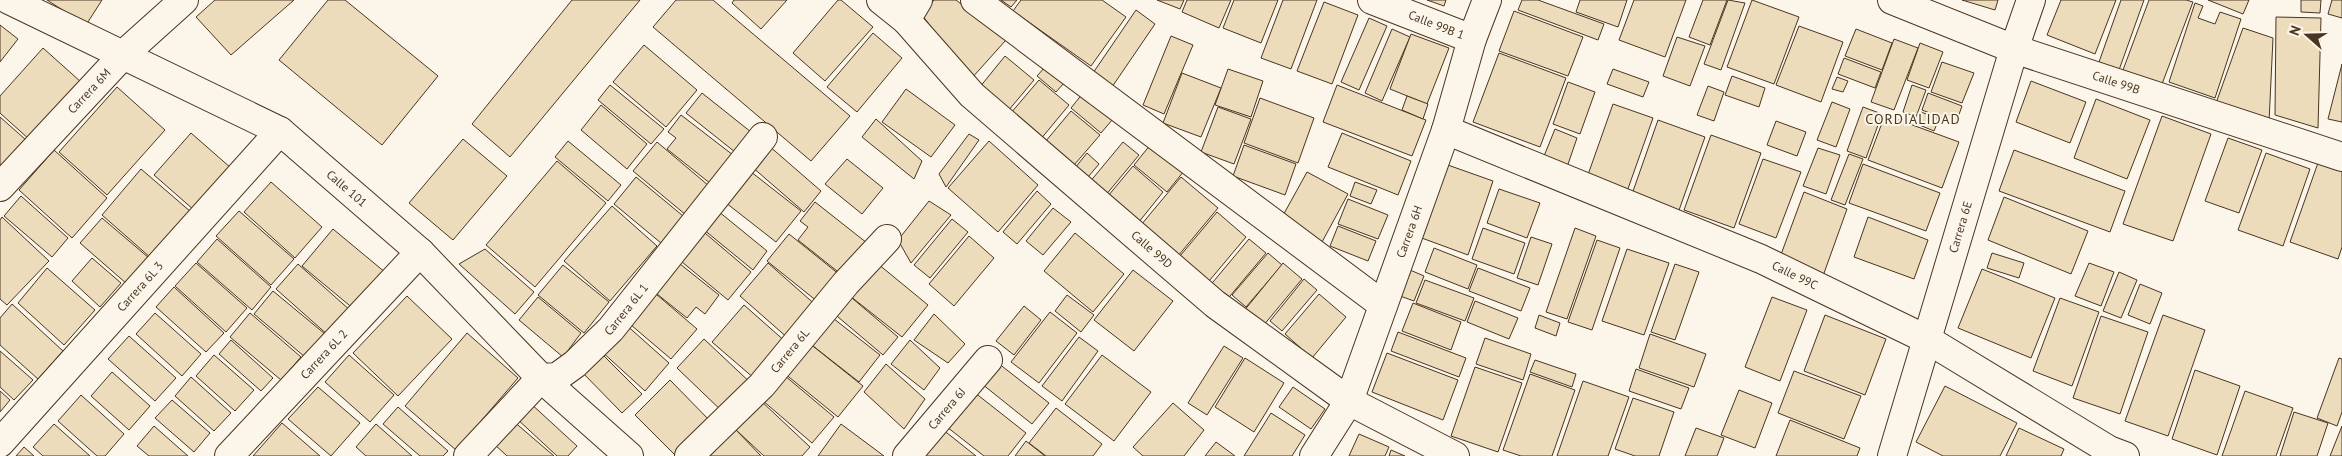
<svg xmlns="http://www.w3.org/2000/svg" width="2342" height="456" viewBox="0 0 2342 456" font-family="'PT Sans',sans-serif">
	<style>
		.building { fill: #ecdcbc; stroke: #4a3520 }
		.lines { fill: none; stroke-linecap: round; stroke-linejoin: round }
		.minor-casing { stroke: #4a3520; stroke-width: 30 }
		.minor { stroke: #fbf6e9; stroke-width: 28 }
		.labels { text-anchor: middle; stroke-width: 4; stroke-linejoin: round; paint-order: stroke }
		.street-label { font-size: 12px; fill: #4a3520; stroke: #fbf6e9 }
		.neighbourhood-label { font-size: 14px; letter-spacing: 1px; fill: #4a3520; stroke: #fbf6e9 }
	</style>
	<rect width="100%" height="100%" fill="#fbf6e9"/>
	<!-- building -->
	<g class="building">
		<path d="M 47,0 L 102,0 L 86,25 Z"/>
		<path d="M 215,0 L 294,0 L 231,55 L 196,17 Z"/>
		<path d="M 328,0 L 345,0 L 438,76 L 382,145 L 279,60 Z"/>
		<path d="M 572,0 L 640,0 L 510,157 L 472,124 Z"/>
		<path d="M 676,0 L 713,0 L 850,116 L 811,161 L 653,27 Z"/>
		<path d="M 734,0 L 787,0 L 761,29 L 732,3 Z"/>
		<path d="M 838,0 L 841,0 L 873,27 L 825,81 L 793,53 Z"/>
		<path d="M 934,0 L 956,0 L 1006,40 L 971,79 L 922,15 Z"/>
		<path d="M 1001,0 L 1017,0 L 1011,7 Z"/>
		<path d="M 1021,0 L 1102,0 L 1126,17 L 1091,66 L 1013,11 Z"/>
		<path d="M 1157,0 L 1184,0 L 1180,9 Z"/>
		<path d="M 1187,0 L 1231,0 L 1219,28 L 1182,12 Z"/>
		<path d="M 1234,0 L 1278,0 L 1261,43 L 1223,28 Z"/>
		<path d="M 1283,0 L 1317,0 L 1291,69 L 1261,58 Z"/>
		<path d="M 1427,0 L 1446,0 L 1444,6 Z"/>
		<path d="M 1522,0 L 1538,0 L 1604,24 L 1598,40 L 1518,10 Z"/>
		<path d="M 1580,0 L 1627,0 L 1618,27 L 1576,12 Z"/>
		<path d="M 1634,0 L 1686,0 L 1665,57 L 1619,40 Z"/>
		<path d="M 1703,0 L 1727,0 L 1710,45 L 1689,37 Z"/>
		<path d="M 1728,0 L 1745,3 L 1721,70 L 1704,64 Z"/>
		<path d="M 1752,0 L 1799,17 L 1774,84 L 1727,67 Z"/>
		<path d="M 1962,0 L 1998,0 L 1995,10 Z"/>
		<path d="M 2061,0 L 2116,0 L 2095,54 L 2047,35 Z"/>
		<path d="M 2121,0 L 2144,0 L 2119,70 L 2099,62 Z"/>
		<path d="M 2149,0 L 2186,0 L 2193,2 L 2162,84 L 2123,70 Z"/>
		<path d="M 2208,0 L 2249,0 L 2243,14 Z"/>
		<path d="M 2301,0 L 2321,0 L 2320,13 L 2301,12 Z"/>
		<path d="M 2332,0 L 2342,0 L 2342,18 L 2328,14 Z"/>
		<path d="M 1324,2 L 1358,15 L 1332,84 L 1297,71 Z"/>
		<path d="M 2195,3 L 2203,6 L 2198,18 L 2215,24 L 2220,12 L 2241,19 L 2215,98 L 2169,82 Z"/>
		<path d="M 1136,10 L 1155,24 L 1112,87 L 1093,73 Z"/>
		<path d="M 1514,11 L 1583,37 L 1568,76 L 1499,51 Z"/>
		<path d="M 2276,17 L 2321,18 L 2318,128 L 2275,115 Z"/>
		<path d="M 1369,18 L 1387,26 L 1359,90 L 1341,82 Z"/>
		<path d="M 0,25 L 18,39 L 0,62 Z"/>
		<path d="M 1799,26 L 1843,42 L 1821,102 L 1776,85 Z"/>
		<path d="M 2243,28 L 2273,38 L 2269,122 L 2216,103 Z"/>
		<path d="M 1392,29 L 1410,37 L 1382,101 L 1365,93 Z"/>
		<path d="M 1856,29 L 1892,43 L 1882,70 L 1845,56 Z"/>
		<path d="M 873,33 L 902,58 L 857,112 L 827,87 Z"/>
		<path d="M 1411,34 L 1449,48 L 1427,104 L 1390,89 Z"/>
		<path d="M 1171,36 L 1193,45 L 1164,114 L 1143,105 Z"/>
		<path d="M 1677,37 L 1705,46 L 1690,86 L 1663,76 Z"/>
		<path d="M 1894,39 L 1918,48 L 1894,110 L 1871,102 Z"/>
		<path d="M 1920,43 L 1943,52 L 1929,88 L 1907,80 Z"/>
		<path d="M 644,45 L 697,90 L 666,127 L 613,82 Z"/>
		<path d="M 43,48 L 81,82 L 30,140 L 0,113 L 0,96 Z"/>
		<path d="M 1499,53 L 1566,78 L 1540,147 L 1473,122 Z"/>
		<path d="M 1005,56 L 1034,80 L 1003,117 L 975,93 Z"/>
		<path d="M 1844,58 L 1881,72 L 1875,88 L 1838,74 Z"/>
		<path d="M 1942,62 L 1974,73 L 1962,103 L 1931,92 Z"/>
		<path d="M 2342,64 L 2342,122 L 2328,119 Z"/>
		<path d="M 1045,67 L 1064,83 L 1056,92 L 1037,76 Z"/>
		<path d="M 1228,69 L 1263,81 L 1251,117 L 1215,105 Z"/>
		<path d="M 1613,69 L 1649,82 L 1643,97 L 1607,84 Z"/>
		<path d="M 1182,73 L 1221,88 L 1201,137 L 1163,123 Z"/>
		<path d="M 1732,76 L 1765,88 L 1759,107 L 1725,95 Z"/>
		<path d="M 1837,77 L 1848,81 L 1843,92 L 1832,89 Z"/>
		<path d="M 1039,80 L 1069,105 L 1035,146 L 1005,120 Z"/>
		<path d="M 2031,81 L 2086,102 L 2070,143 L 2016,122 Z"/>
		<path d="M 1568,82 L 1595,92 L 1580,134 L 1553,124 Z"/>
		<path d="M 610,85 L 664,129 L 651,144 L 598,100 Z"/>
		<path d="M 1337,85 L 1426,120 L 1412,156 L 1323,122 Z"/>
		<path d="M 1912,85 L 1926,90 L 1916,117 L 1903,112 Z"/>
		<path d="M 1708,86 L 1724,92 L 1714,121 L 1697,115 Z"/>
		<path d="M 117,87 L 165,130 L 107,195 L 59,152 Z"/>
		<path d="M 1087,88 L 1118,113 L 1101,133 L 1071,108 Z"/>
		<path d="M 906,89 L 955,125 L 931,157 L 882,122 Z"/>
		<path d="M 702,93 L 751,132 L 735,152 L 686,113 Z"/>
		<path d="M 1928,93 L 1962,106 L 1956,123 L 1922,110 Z"/>
		<path d="M 1407,96 L 1428,104 L 1423,119 L 1402,110 Z"/>
		<path d="M 1260,98 L 1314,118 L 1298,163 L 1244,143 Z"/>
		<path d="M 2096,99 L 2150,120 L 2127,179 L 2074,158 Z"/>
		<path d="M 1832,102 L 1850,109 L 1836,147 L 1817,140 Z"/>
		<path d="M 1613,104 L 1653,118 L 1624,200 L 1584,186 Z"/>
		<path d="M 601,105 L 647,144 L 627,169 L 581,130 Z"/>
		<path d="M 1218,107 L 1251,119 L 1234,164 L 1201,152 Z"/>
		<path d="M 1863,107 L 1882,114 L 1866,158 L 1847,151 Z"/>
		<path d="M 1071,111 L 1100,135 L 1068,172 L 1040,148 Z"/>
		<path d="M 1921,112 L 1939,119 L 1934,131 L 1917,124 Z"/>
		<path d="M 681,115 L 733,155 L 711,184 L 667,149 L 676,138 L 668,132 Z"/>
		<path d="M 1885,115 L 1959,142 L 1942,188 L 1868,160 Z"/>
		<path d="M 2162,116 L 2211,134 L 2173,241 L 2123,224 Z"/>
		<path d="M 0,117 L 26,140 L 2,168 L 0,166 Z"/>
		<path d="M 876,119 L 922,161 L 914,179 L 862,137 Z"/>
		<path d="M 1658,120 L 1705,137 L 1678,213 L 1631,197 Z"/>
		<path d="M 1776,121 L 1806,132 L 1797,156 L 1767,145 Z"/>
		<path d="M 1555,129 L 1577,138 L 1566,170 L 1542,161 Z"/>
		<path d="M 191,133 L 231,168 L 194,210 L 154,175 Z"/>
		<path d="M 1342,133 L 1411,161 L 1398,195 L 1328,167 Z"/>
		<path d="M 969,134 L 979,140 L 946,187 L 939,174 Z"/>
		<path d="M 1711,135 L 1761,153 L 1734,228 L 1684,210 Z"/>
		<path d="M 2228,138 L 2262,150 L 2239,213 L 2205,201 Z"/>
		<path d="M 463,139 L 507,176 L 453,240 L 409,203 Z"/>
		<path d="M 568,141 L 621,185 L 608,201 L 555,157 Z"/>
		<path d="M 989,141 L 1038,185 L 998,232 L 948,188 Z"/>
		<path d="M 657,142 L 709,186 L 686,215 L 633,171 Z"/>
		<path d="M 1123,142 L 1139,155 L 1100,202 L 1084,189 Z"/>
		<path d="M 1151,144 L 1184,171 L 1167,192 L 1134,165 Z"/>
		<path d="M 768,145 L 821,191 L 804,212 L 751,166 Z"/>
		<path d="M 1244,145 L 1296,164 L 1285,195 L 1233,176 Z"/>
		<path d="M 1818,148 L 1840,155 L 1826,194 L 1803,186 Z"/>
		<path d="M 54,150 L 107,198 L 72,238 L 19,190 Z"/>
		<path d="M 2014,150 L 2125,191 L 2110,232 L 1999,191 Z"/>
		<path d="M 1087,153 L 1099,164 L 1083,183 L 1071,173 Z"/>
		<path d="M 2266,153 L 2310,169 L 2283,246 L 2238,230 Z"/>
		<path d="M 1849,154 L 1863,159 L 1845,205 L 1831,200 Z"/>
		<path d="M 847,159 L 883,188 L 862,214 L 825,184 Z"/>
		<path d="M 1763,159 L 1801,172 L 1776,238 L 1739,224 Z"/>
		<path d="M 2319,160 L 2342,169 L 2342,247 L 2338,259 L 2290,242 Z"/>
		<path d="M 557,161 L 606,203 L 535,287 L 486,245 Z"/>
		<path d="M 1445,164 L 1493,181 L 1468,255 L 1419,237 Z"/>
		<path d="M 1863,164 L 1940,193 L 1926,231 L 1849,203 Z"/>
		<path d="M 1133,166 L 1163,192 L 1134,228 L 1103,202 Z"/>
		<path d="M 746,168 L 801,211 L 776,242 L 721,199 Z"/>
		<path d="M 141,169 L 191,212 L 151,258 L 102,215 Z"/>
		<path d="M 1307,172 L 1348,194 L 1322,242 L 1281,219 Z"/>
		<path d="M 636,177 L 683,216 L 661,243 L 614,204 Z"/>
		<path d="M 1181,177 L 1218,208 L 1173,262 L 1136,231 Z"/>
		<path d="M 271,182 L 322,227 L 295,258 L 244,212 Z"/>
		<path d="M 1355,182 L 1377,190 L 1371,204 L 1350,196 Z"/>
		<path d="M 1499,189 L 1540,203 L 1527,238 L 1487,223 Z"/>
		<path d="M 1037,191 L 1051,204 L 1017,244 L 1003,232 Z"/>
		<path d="M 1804,192 L 1847,209 L 1823,276 L 1779,260 Z"/>
		<path d="M 21,196 L 68,238 L 52,257 L 4,216 Z"/>
		<path d="M 2004,197 L 2088,231 L 2071,274 L 1988,240 Z"/>
		<path d="M 1348,199 L 1388,215 L 1378,239 L 1338,224 Z"/>
		<path d="M 929,201 L 951,215 L 911,263 L 898,240 Z"/>
		<path d="M 815,202 L 867,243 L 842,275 L 798,240 L 808,227 L 800,221 Z"/>
		<path d="M 612,206 L 657,246 L 610,301 L 564,261 Z"/>
		<path d="M 1053,208 L 1071,222 L 1043,255 L 1026,241 Z"/>
		<path d="M 239,211 L 294,259 L 271,285 L 216,236 Z"/>
		<path d="M 718,211 L 767,251 L 753,270 L 703,229 Z"/>
		<path d="M 1217,212 L 1246,237 L 1204,287 L 1175,262 Z"/>
		<path d="M 2,217 L 49,261 L 7,305 L 0,299 L 0,220 Z"/>
		<path d="M 1868,217 L 1928,240 L 1914,279 L 1854,257 Z"/>
		<path d="M 102,218 L 149,258 L 127,284 L 80,243 Z"/>
		<path d="M 952,219 L 968,232 L 930,278 L 914,265 Z"/>
		<path d="M 1338,226 L 1376,241 L 1368,261 L 1330,246 Z"/>
		<path d="M 699,228 L 751,272 L 728,300 L 676,257 Z"/>
		<path d="M 1483,228 L 1525,243 L 1514,274 L 1472,259 Z"/>
		<path d="M 1575,228 L 1596,236 L 1567,319 L 1546,312 Z"/>
		<path d="M 333,229 L 386,273 L 355,310 L 302,266 Z"/>
		<path d="M 1075,233 L 1124,274 L 1093,312 L 1044,271 Z"/>
		<path d="M 789,234 L 840,275 L 818,302 L 767,261 Z"/>
		<path d="M 969,236 L 994,258 L 954,306 L 929,284 Z"/>
		<path d="M 1531,237 L 1552,244 L 1538,285 L 1517,278 Z"/>
		<path d="M 217,239 L 271,287 L 252,310 L 197,262 Z"/>
		<path d="M 1249,239 L 1266,253 L 1225,302 L 1208,288 Z"/>
		<path d="M 1597,240 L 1620,248 L 1592,330 L 1568,322 Z"/>
		<path d="M 1434,248 L 1477,265 L 1468,289 L 1425,272 Z"/>
		<path d="M 485,249 L 534,292 L 515,314 L 459,264 Z"/>
		<path d="M 1627,249 L 1669,263 L 1644,335 L 1602,321 Z"/>
		<path d="M 1268,253 L 1282,265 L 1246,307 L 1232,295 Z"/>
		<path d="M 1992,253 L 2024,263 L 2019,278 L 1987,268 Z"/>
		<path d="M 92,258 L 121,283 L 100,307 L 72,281 Z"/>
		<path d="M 872,259 L 928,305 L 902,337 L 845,292 Z"/>
		<path d="M 675,260 L 719,295 L 705,314 L 696,307 L 687,318 L 652,290 Z"/>
		<path d="M 196,263 L 247,308 L 226,332 L 175,286 Z"/>
		<path d="M 768,263 L 818,307 L 789,339 L 740,296 Z"/>
		<path d="M 1283,263 L 1302,279 L 1258,332 L 1239,317 Z"/>
		<path d="M 2089,263 L 2114,272 L 2101,306 L 2075,296 Z"/>
		<path d="M 298,264 L 351,311 L 329,336 L 276,289 Z"/>
		<path d="M 1675,264 L 1699,272 L 1675,340 L 1651,332 Z"/>
		<path d="M 563,265 L 609,302 L 584,333 L 538,295 Z"/>
		<path d="M 47,268 L 95,310 L 64,345 L 18,303 Z"/>
		<path d="M 1478,268 L 1530,288 L 1521,311 L 1469,291 Z"/>
		<path d="M 1982,269 L 2055,298 L 2031,358 L 1958,328 Z"/>
		<path d="M 1133,270 L 1173,301 L 1134,351 L 1094,320 Z"/>
		<path d="M 1410,270 L 1424,276 L 1414,301 L 1400,296 Z"/>
		<path d="M 2119,272 L 2137,280 L 2121,318 L 2103,311 Z"/>
		<path d="M 1304,279 L 1317,290 L 1282,331 L 1270,321 Z"/>
		<path d="M 1425,280 L 1474,298 L 1465,321 L 1416,303 Z"/>
		<path d="M 2140,284 L 2162,293 L 2150,324 L 2128,315 Z"/>
		<path d="M 174,287 L 224,333 L 206,352 L 156,307 Z"/>
		<path d="M 649,288 L 697,329 L 671,359 L 624,319 Z"/>
		<path d="M 273,291 L 325,334 L 305,357 L 254,314 Z"/>
		<path d="M 846,293 L 898,337 L 883,355 L 831,311 Z"/>
		<path d="M 1319,294 L 1346,317 L 1312,358 L 1285,334 Z"/>
		<path d="M 1067,295 L 1094,315 L 1081,332 L 1055,311 Z"/>
		<path d="M 407,296 L 452,339 L 398,396 L 353,353 Z"/>
		<path d="M 538,297 L 581,333 L 563,357 L 519,320 Z"/>
		<path d="M 1772,297 L 1807,310 L 1780,381 L 1745,367 Z"/>
		<path d="M 2060,298 L 2099,312 L 2072,386 L 2033,371 Z"/>
		<path d="M 1475,301 L 1518,318 L 1509,339 L 1467,322 Z"/>
		<path d="M 1413,303 L 1461,322 L 1451,350 L 1402,331 Z"/>
		<path d="M 12,304 L 63,351 L 38,379 L 0,345 L 0,318 Z"/>
		<path d="M 744,305 L 787,343 L 755,379 L 712,342 Z"/>
		<path d="M 1024,306 L 1041,320 L 1014,355 L 996,341 Z"/>
		<path d="M 1050,312 L 1077,333 L 1039,383 L 1011,362 Z"/>
		<path d="M 155,313 L 201,354 L 182,376 L 136,334 Z"/>
		<path d="M 250,313 L 301,357 L 281,380 L 230,337 Z"/>
		<path d="M 934,314 L 965,344 L 948,363 L 914,340 Z"/>
		<path d="M 829,315 L 880,355 L 859,382 L 808,342 Z"/>
		<path d="M 1539,315 L 1560,323 L 1556,336 L 1535,328 Z"/>
		<path d="M 1825,315 L 1886,339 L 1865,395 L 1804,371 Z"/>
		<path d="M 2163,315 L 2205,330 L 2168,436 L 2125,421 Z"/>
		<path d="M 2101,316 L 2148,332 L 2120,414 L 2073,398 Z"/>
		<path d="M 624,323 L 669,363 L 645,391 L 600,350 Z"/>
		<path d="M 1398,332 L 1466,358 L 1459,377 L 1391,351 Z"/>
		<path d="M 467,333 L 518,378 L 456,450 L 405,406 Z"/>
		<path d="M 1650,334 L 1706,354 L 1694,387 L 1639,368 Z"/>
		<path d="M 129,336 L 176,378 L 155,401 L 108,359 Z"/>
		<path d="M 1079,337 L 1098,351 L 1062,401 L 1042,386 Z"/>
		<path d="M 1485,338 L 1531,354 L 1523,380 L 1476,364 Z"/>
		<path d="M 704,339 L 755,387 L 727,416 L 677,368 Z"/>
		<path d="M 231,340 L 273,378 L 261,391 L 219,354 Z"/>
		<path d="M 910,340 L 940,368 L 924,390 L 891,364 Z"/>
		<path d="M 809,343 L 863,386 L 838,417 L 784,373 Z"/>
		<path d="M 1224,346 L 1243,358 L 1207,415 L 1188,403 Z"/>
		<path d="M 598,350 L 642,394 L 622,413 L 579,369 Z"/>
		<path d="M 0,351 L 33,380 L 14,400 L 0,387 Z"/>
		<path d="M 1387,353 L 1458,380 L 1443,420 L 1372,392 Z"/>
		<path d="M 214,355 L 254,390 L 235,411 L 196,376 Z"/>
		<path d="M 349,355 L 394,395 L 370,422 L 325,382 Z"/>
		<path d="M 1102,355 L 1151,392 L 1114,441 L 1065,404 Z"/>
		<path d="M 1245,358 L 1284,383 L 1254,432 L 1215,407 Z"/>
		<path d="M 2339,358 L 2342,359 L 2342,412 L 2337,426 L 2317,418 Z"/>
		<path d="M 1535,360 L 1576,374 L 1572,387 L 1530,372 Z"/>
		<path d="M 998,363 L 1049,403 L 1032,424 L 982,384 Z"/>
		<path d="M 886,364 L 925,399 L 904,429 L 864,392 Z"/>
		<path d="M 1475,367 L 1522,383 L 1498,452 L 1451,436 Z"/>
		<path d="M 1636,369 L 1689,388 L 1681,409 L 1629,391 Z"/>
		<path d="M 2195,370 L 2240,386 L 2217,455 L 2172,439 Z"/>
		<path d="M 1794,371 L 1861,396 L 1844,439 L 1778,413 Z"/>
		<path d="M 112,372 L 150,406 L 129,430 L 91,396 Z"/>
		<path d="M 1530,374 L 1575,390 L 1552,456 L 1521,456 L 1503,450 Z"/>
		<path d="M 784,375 L 834,417 L 812,443 L 762,400 Z"/>
		<path d="M 191,377 L 231,413 L 214,431 L 175,396 Z"/>
		<path d="M 670,380 L 714,425 L 676,456 L 635,415 Z"/>
		<path d="M 1583,381 L 1629,397 L 1608,456 L 1557,456 Z"/>
		<path d="M 1945,386 L 2017,423 L 2000,456 L 1943,456 L 1916,442 Z"/>
		<path d="M 318,387 L 360,423 L 331,456 L 288,419 Z"/>
		<path d="M 1293,387 L 1325,409 L 1311,429 L 1279,407 Z"/>
		<path d="M 1739,390 L 1772,403 L 1755,448 L 1721,435 Z"/>
		<path d="M 0,391 L 10,400 L 0,412 Z"/>
		<path d="M 2245,391 L 2293,408 L 2276,456 L 2222,456 Z"/>
		<path d="M 974,392 L 1026,433 L 1008,456 L 984,456 L 947,427 Z"/>
		<path d="M 81,395 L 124,434 L 105,456 L 97,456 L 58,421 Z"/>
		<path d="M 1633,398 L 1674,412 L 1659,456 L 1635,456 L 1615,449 Z"/>
		<path d="M 172,400 L 210,433 L 194,452 L 155,418 Z"/>
		<path d="M 760,400 L 810,447 L 802,456 L 764,456 L 734,428 Z"/>
		<path d="M 529,402 L 577,446 L 568,456 L 557,456 L 515,417 Z"/>
		<path d="M 1173,403 L 1204,430 L 1184,456 L 1143,456 L 1133,447 Z"/>
		<path d="M 398,407 L 448,451 L 443,456 L 420,456 L 383,424 Z"/>
		<path d="M 1056,408 L 1102,444 L 1093,456 L 1046,456 L 1029,443 Z"/>
		<path d="M 2294,412 L 2328,423 L 2317,456 L 2280,456 Z"/>
		<path d="M 1271,413 L 1305,435 L 1292,456 L 1244,456 Z"/>
		<path d="M 512,420 L 554,456 L 507,456 L 493,443 Z"/>
		<path d="M 1790,420 L 1860,448 L 1857,456 L 1776,456 Z"/>
		<path d="M 282,423 L 320,456 L 253,456 Z"/>
		<path d="M 54,424 L 90,456 L 43,456 L 33,447 Z"/>
		<path d="M 376,424 L 412,456 L 366,456 L 356,447 Z"/>
		<path d="M 841,424 L 884,456 L 818,456 Z"/>
		<path d="M 154,426 L 188,456 L 149,456 L 137,446 Z"/>
		<path d="M 2342,426 L 2342,456 L 2330,456 Z"/>
		<path d="M 1696,428 L 1724,438 L 1717,456 L 1685,456 Z"/>
		<path d="M 2019,428 L 2064,449 L 2061,456 L 2006,456 Z"/>
		<path d="M 942,429 L 976,456 L 921,456 Z"/>
		<path d="M 736,430 L 761,456 L 710,456 Z"/>
		<path d="M 1359,434 L 1389,447 L 1385,456 L 1349,456 Z"/>
		<path d="M 1026,441 L 1045,456 L 1015,456 Z"/>
		<path d="M 1216,442 L 1235,456 L 1205,456 Z"/>
		<path d="M 24,447 L 34,456 L 16,456 Z"/>
		<path d="M 1391,450 L 1405,456 L 1389,456 Z"/>
	</g>
	<g class="lines">
		<!-- minor casing -->
		<g class="minor-casing">
			<g id="minor">
				<path id="s1" d="M 9,0 L 280,131 L 420,252 L 541,378 L 629,456"/>
				<path id="s2" d="M 881,0 L 906,20 L 972,95 L 1215,304 L 1349,401 L 1455,456"/>
				<path d="M 975,0 L 1383,305"/>
				<path id="s3" d="M 1372,0 L 1472,39"/>
				<path id="s4" d="M 1892,0 L 2014,49 L 2342,157"/>
				<path d="M 906,20 L 918,0"/>
				<path id="s5" d="M 1446,130 L 1761,259 L 1928,340 L 2109,450 L 2125,456"/>
				<path id="s6" d="M 0,187 L 124,54 L 184,0"/>
				<path id="s7" d="M 0,443 L 280,131"/>
				<path id="s8" d="M 229,456 L 420,252"/>
				<path id="s9" d="M 468,456 L 541,378 L 557,377 L 575,364 L 611,329 L 763,137"/>
				<path id="s10" d="M 689,456 L 762,385 L 846,283 L 887,239"/>
				<path id="s11" d="M 907,456 L 988,360"/>
				<path id="s12" d="M 1314,456 L 1349,401 L 1446,130 L 1472,39 L 1487,0"/>
				<path id="s13" d="M 1892,456 L 2014,49 L 2031,0"/>
			</g>
		</g>
		<!-- minor -->
		<use href="#minor" class="minor"/>
	</g>
	<g class="labels">
		<!-- street labels -->
		<g class="street-label">
			<text dy="4" stroke="none"><textPath href="#s3" startOffset="69">Calle 99B 1</textPath></text>
			<text dy="4" stroke="none"><textPath href="#s4" startOffset="239">Calle 99B</textPath></text>
			<text dy="4" stroke="none"><textPath href="#s6" startOffset="131">Carrera 6M</textPath></text>
			<text dy="4" stroke="none"><textPath href="#s1" startOffset="389">Calle 101</textPath></text>
			<text dy="4" stroke="none"><textPath href="#s13" startOffset="239">Carrera 6E</textPath></text>
			<text dy="4" stroke="none"><textPath href="#s12" startOffset="245">Carrera 6H</textPath></text>
			<text dy="4" stroke="none"><textPath href="#s2" startOffset="369">Calle 99D</textPath></text>
			<text dy="4" stroke="none"><textPath href="#s5" startOffset="378">Calle 99C</textPath></text>
			<text dy="4" stroke="none"><textPath href="#s7" startOffset="210">Carrera 6L 3</textPath></text>
			<text dy="4" stroke="none"><textPath href="#s9" startOffset="220">Carrera 6L 1</textPath></text>
			<text dy="4" stroke="none"><textPath href="#s10" startOffset="146">Carrera 6L</textPath></text>
			<text dy="4" stroke="none"><textPath href="#s8" startOffset="139">Carrera 6L 2</textPath></text>
			<text dy="4" stroke="none"><textPath href="#s11" startOffset="62">Carrera 6J</textPath></text>
		</g>
		<!-- neighbourhood labels -->
		<g class="neighbourhood-label">
			<text x="1913" y="124">CORDIALIDAD</text>
		</g>
	</g>
	<!-- north arrow -->
	<g transform="translate(2307 35) rotate(290)" stroke="#fbf6e9" stroke-width="4" paint-order="stroke">
	<path d="M0-4L9 19L0 12L-9 19Z" fill="#4a3520"/>
	<text y="-8" font-size="14" font-weight="bold" text-anchor="middle" fill="#4a3520">N</text>
	</g>
</svg>
